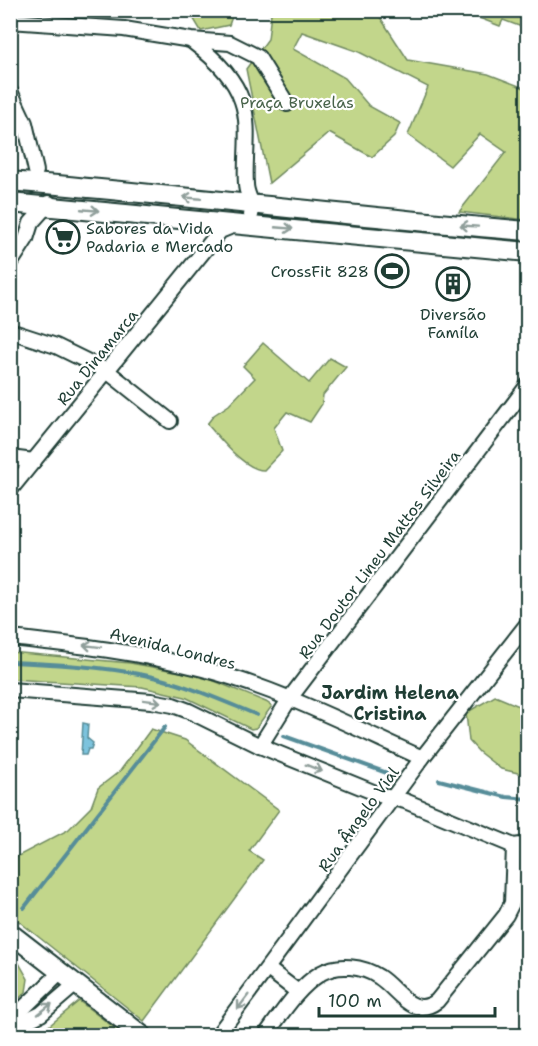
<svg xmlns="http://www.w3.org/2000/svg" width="538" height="1046" viewBox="0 0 538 1046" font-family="'Shantell Sans',sans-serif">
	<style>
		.green { fill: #c2d68b; stroke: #708a60; stroke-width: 1.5 }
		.water { fill: #7cc3dd; stroke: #578d99; stroke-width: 1.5 }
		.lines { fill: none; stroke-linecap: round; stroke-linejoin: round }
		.stream { stroke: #578d99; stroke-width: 4 }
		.street-casing { stroke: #1f3d34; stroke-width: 18 }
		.secondary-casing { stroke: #1f3d34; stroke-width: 22 }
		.street { stroke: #fff; stroke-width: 14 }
		.secondary { stroke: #fff; stroke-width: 18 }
		.oneway { stroke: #8f9e9a }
		.labels { text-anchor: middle; stroke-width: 4.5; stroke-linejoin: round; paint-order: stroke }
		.park-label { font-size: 16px; fill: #48634a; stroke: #fff }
		.poi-label { font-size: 16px; fill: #1f3d34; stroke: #fff; text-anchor: start }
		.street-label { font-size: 16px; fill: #1f3d34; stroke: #fff }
		.neighbourhood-label { font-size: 18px; font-weight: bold; fill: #1f3d34; stroke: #fff }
	</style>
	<rect width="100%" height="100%" fill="#fff"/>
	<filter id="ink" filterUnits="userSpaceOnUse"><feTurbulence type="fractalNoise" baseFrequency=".0167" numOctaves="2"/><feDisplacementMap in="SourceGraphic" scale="12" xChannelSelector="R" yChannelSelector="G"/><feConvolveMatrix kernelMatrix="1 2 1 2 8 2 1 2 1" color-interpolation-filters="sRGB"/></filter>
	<g filter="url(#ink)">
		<!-- green -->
		<g class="green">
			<path d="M 189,11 L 234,11 L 229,25 L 201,31 Z"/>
			<path d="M 259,11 L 376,11 L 408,60 L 488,74 L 527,89 L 527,220 L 459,212 L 506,152 L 480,134 L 450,166 L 408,135 L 428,87 L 359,52 L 302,32 L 293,49 L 345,78 L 369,106 L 400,123 L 394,137 L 372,157 L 329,133 L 269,183 L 246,69 L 268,39 L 271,13 Z"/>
			<path d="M 461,11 L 527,11 L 527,29 L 503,20 L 500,26 Z"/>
			<path d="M 263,343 L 309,383 L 330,358 L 346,367 L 323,395 L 322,404 L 310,422 L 287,412 L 274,428 L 282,451 L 264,470 C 244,470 220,438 207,424 L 214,415 L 229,405 L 255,378 L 243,366 Z"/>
			<path d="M 10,652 L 130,663 L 202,676 L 266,702 L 272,706 L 256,728 L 251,729 L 185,697 L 142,687 L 11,679 Z"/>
			<path d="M 495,696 L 524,708 L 527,705 L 527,778 L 522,774 L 501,769 L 479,752 L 469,741 L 466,713 Z"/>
			<path d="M 151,729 L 185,740 L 279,810 L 249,851 L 263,860 L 144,1021 L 11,915 L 11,867 L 18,856 L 68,830 L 91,807 L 98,788 L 120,771 Z"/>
			<path d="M 11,949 L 28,979 L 26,992 L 11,1006 Z"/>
			<path d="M 79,1001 L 124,1035 L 38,1035 Z"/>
		</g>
		<!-- water -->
		<path class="water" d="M 83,723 L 88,724 L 87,738 L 93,743 L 91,749 L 88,749 L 86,755 L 81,755 Z"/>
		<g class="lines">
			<!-- stream -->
			<g class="stream">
				<path d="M 10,662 C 55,664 101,666 144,675 C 183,683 220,700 257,715"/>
				<path d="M 284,736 L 387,773"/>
				<path d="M 439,780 L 506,797 L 528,799"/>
				<path d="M 24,908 L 165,727"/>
			</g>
			<!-- street casing -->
			<g class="street-casing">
				<g id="street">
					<path d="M 10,21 L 124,29 L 191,40 L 230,43 L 258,57 L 287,104"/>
					<path d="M 193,42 C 213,57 234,76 242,101 C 251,127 244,157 246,184 C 246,196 255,203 251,215"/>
					<path d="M 10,91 L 25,123 L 36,171"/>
					<path d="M 10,264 L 26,239 L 31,223 L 49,203"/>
					<path d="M 10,331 L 56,346 L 107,371 L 170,421"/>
					<path d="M 10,458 L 34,461"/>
					<path d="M 10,490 L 220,231 L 235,225"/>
					<path d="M 10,638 C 77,645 139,652 203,669 C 279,689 351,726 422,758"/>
					<path d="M 10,690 L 151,701 L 173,705 L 189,711 L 260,746 L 383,796 L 405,801 L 514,846 L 528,844"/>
					<path d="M 260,746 L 290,698 L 528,385"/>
					<path d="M 268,969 L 298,992"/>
					<path d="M 10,1021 L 61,972"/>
					<path d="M 10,1029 L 41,1014 L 76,984"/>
					<path d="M 217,1036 L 422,758 L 528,623"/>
					<path d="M 265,1036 C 282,1013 297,988 321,973 C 338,963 363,966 379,977 C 398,989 412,1020 437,1001 L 506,915 L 512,903 L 514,846"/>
				</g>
			</g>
			<!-- secondary casing -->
			<g class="secondary-casing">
				<g id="secondary">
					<path d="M 10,181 C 183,195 355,217 528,231"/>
					<path d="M 10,203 L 528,252"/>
					<path d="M 10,933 L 143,1036"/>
				</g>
			</g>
			<!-- street -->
			<use href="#street" class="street"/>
			<!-- secondary -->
			<use href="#secondary" class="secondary"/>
		</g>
		<!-- one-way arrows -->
		<defs><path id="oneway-shaft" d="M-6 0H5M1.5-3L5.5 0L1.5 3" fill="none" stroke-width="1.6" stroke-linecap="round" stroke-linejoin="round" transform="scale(1.5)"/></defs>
		<g class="oneway">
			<use href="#oneway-shaft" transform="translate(192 198) rotate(-175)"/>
			<use href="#oneway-shaft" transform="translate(90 210) rotate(5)"/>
			<use href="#oneway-shaft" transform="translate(469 226) rotate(-176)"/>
			<use href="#oneway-shaft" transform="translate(284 228) rotate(5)"/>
			<use href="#oneway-shaft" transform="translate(92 646) rotate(-173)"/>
			<use href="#oneway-shaft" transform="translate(152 701) rotate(7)"/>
			<use href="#oneway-shaft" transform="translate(314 768) rotate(22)"/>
			<use href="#oneway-shaft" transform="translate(243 1002) rotate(127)"/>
			<use href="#oneway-shaft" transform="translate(45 1009) rotate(-38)"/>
		</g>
	</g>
	<!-- icons -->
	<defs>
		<g id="supermarket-ring" transform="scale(1.725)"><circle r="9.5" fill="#fff" stroke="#1f3d34" stroke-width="1.5"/><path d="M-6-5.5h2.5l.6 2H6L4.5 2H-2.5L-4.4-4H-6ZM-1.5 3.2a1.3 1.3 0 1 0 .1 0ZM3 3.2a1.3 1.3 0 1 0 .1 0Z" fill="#1f3d34"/></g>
		<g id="stadium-ring" transform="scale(1.725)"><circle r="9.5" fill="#fff" stroke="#1f3d34" stroke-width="1.5"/><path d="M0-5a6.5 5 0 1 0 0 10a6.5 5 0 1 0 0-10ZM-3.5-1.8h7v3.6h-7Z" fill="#1f3d34"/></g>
		<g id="building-ring" transform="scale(1.725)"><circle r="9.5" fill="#fff" stroke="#1f3d34" stroke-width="1.5"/><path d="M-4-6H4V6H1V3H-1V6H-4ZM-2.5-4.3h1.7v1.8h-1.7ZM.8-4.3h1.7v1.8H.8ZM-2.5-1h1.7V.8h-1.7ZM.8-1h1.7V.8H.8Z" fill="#1f3d34"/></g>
	</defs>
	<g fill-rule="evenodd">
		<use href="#supermarket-ring" x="63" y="237"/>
		<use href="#stadium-ring" x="392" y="271"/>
		<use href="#building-ring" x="453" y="284"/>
	</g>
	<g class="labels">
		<!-- park labels -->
		<g class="park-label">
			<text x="297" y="108">Praça Bruxelas</text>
		</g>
		<!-- poi labels -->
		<g class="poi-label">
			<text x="86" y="234">Sabores da Vida<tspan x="86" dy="18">Padaria e Mercado</tspan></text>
			<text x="369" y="277" text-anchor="end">CrossFit 828</text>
			<text x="453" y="320" text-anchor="middle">Diversão<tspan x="453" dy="18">Famíla</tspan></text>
		</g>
		<!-- street labels -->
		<g class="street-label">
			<text transform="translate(97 357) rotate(-51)" y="6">Rua Dinamarca</text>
			<text transform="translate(379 554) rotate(-53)" y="6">Rua Doutor Lineu Mattos Silveira</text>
			<text transform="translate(173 648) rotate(14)" y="6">Avenida Londres</text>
			<text transform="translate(358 819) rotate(-54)" y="6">Rua Ângelo Vial</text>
		</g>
		<!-- neighbourhood labels -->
		<g class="neighbourhood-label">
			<text x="390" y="699">Jardim Helena<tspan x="390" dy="21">Cristina</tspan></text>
		</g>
	</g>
	<!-- margin -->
	<rect width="538" height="1046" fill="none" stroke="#fff" stroke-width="36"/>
	<rect x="18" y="18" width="502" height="1010" fill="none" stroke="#1f3d34" stroke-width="2" filter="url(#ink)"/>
	<!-- scale -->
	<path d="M319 1007v9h176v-9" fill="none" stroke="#1f3d34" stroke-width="3"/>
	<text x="328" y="1007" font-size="18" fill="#1f3d34" stroke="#ffffff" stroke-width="4.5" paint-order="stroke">100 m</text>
</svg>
